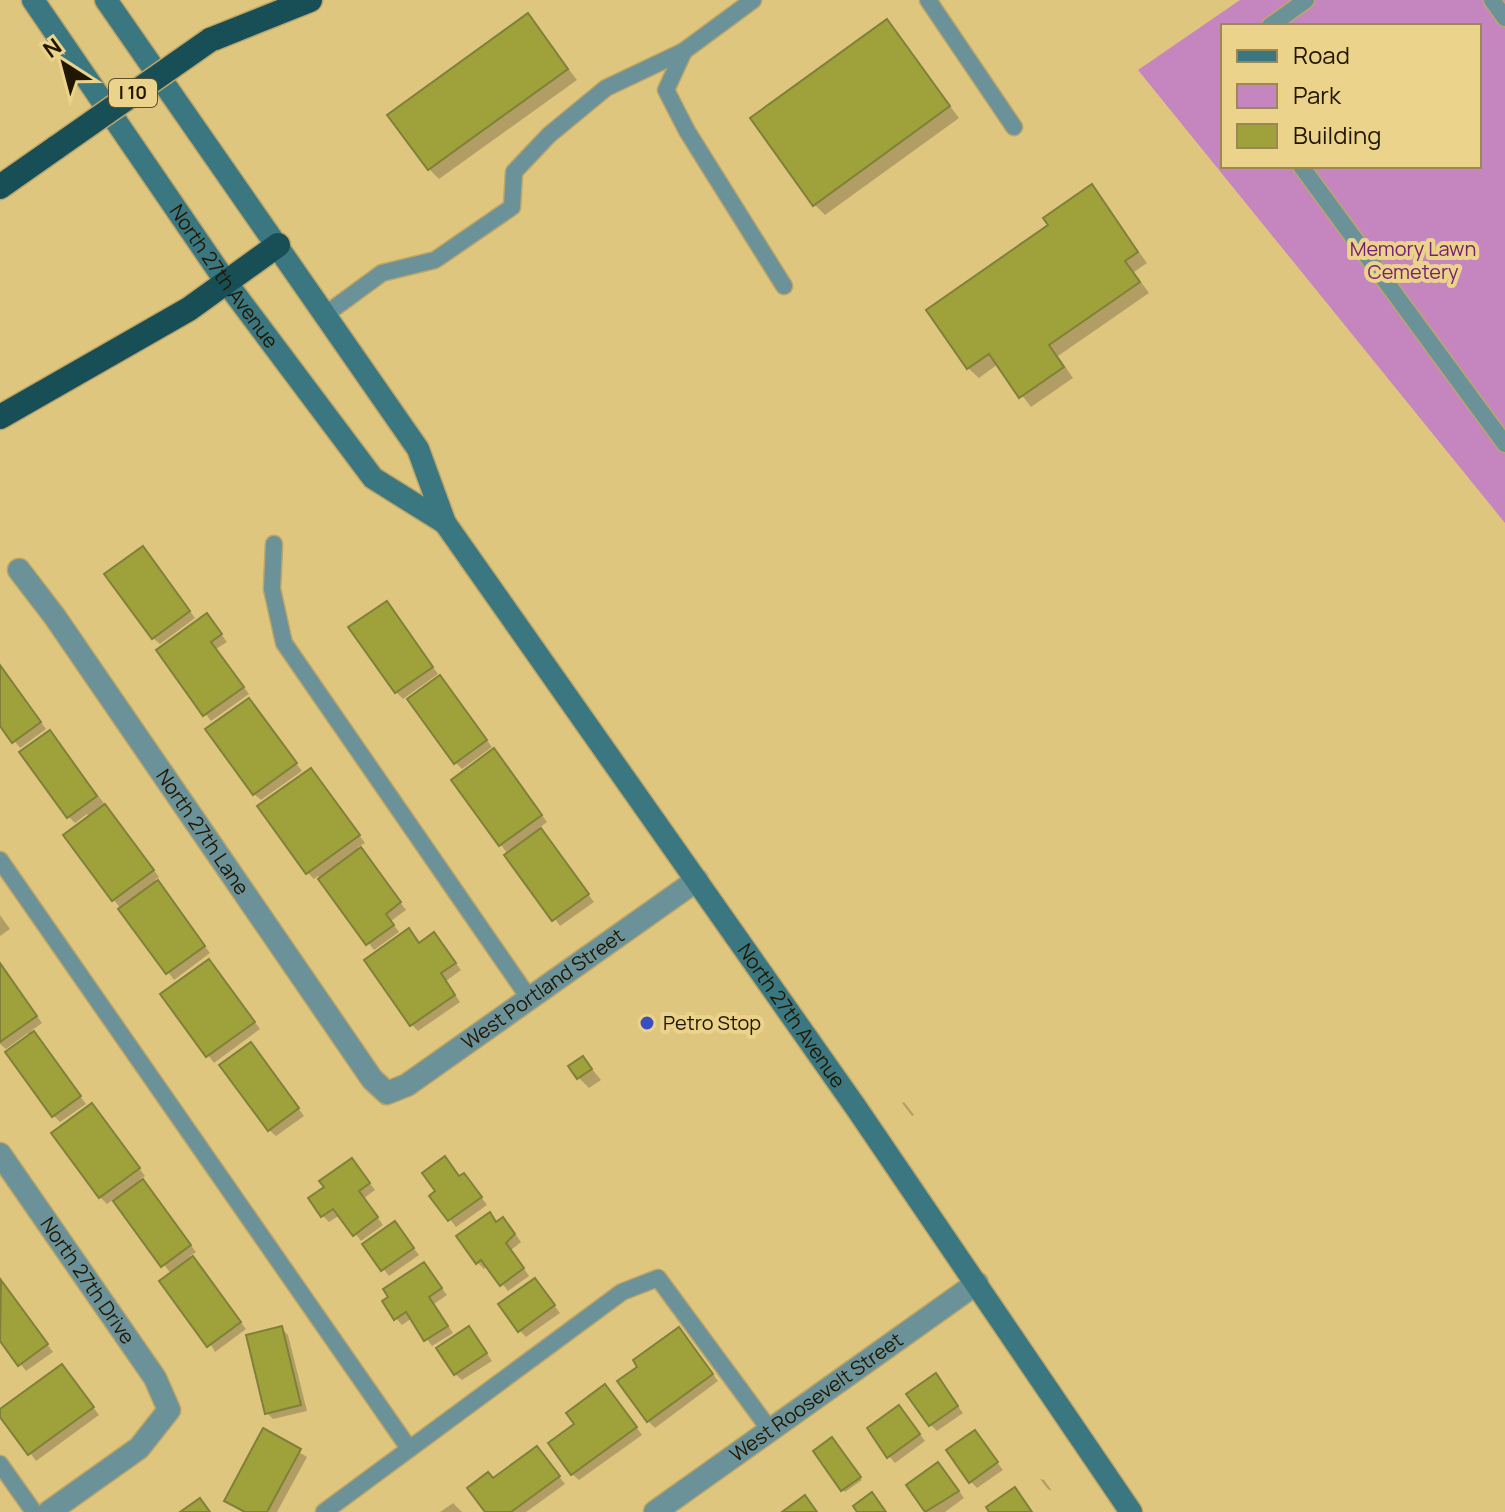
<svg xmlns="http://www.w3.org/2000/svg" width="1505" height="1512" viewBox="0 0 1505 1512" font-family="Manrope,sans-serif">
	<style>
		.green { fill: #c586bf; fill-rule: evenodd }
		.shadow { fill: #0003 }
		.building { fill: #9fa13a; stroke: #7f813a; stroke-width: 2 }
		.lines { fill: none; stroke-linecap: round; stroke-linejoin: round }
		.service-casing { stroke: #bda668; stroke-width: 19 }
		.minor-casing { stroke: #bda668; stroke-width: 25 }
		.tertiary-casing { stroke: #bda668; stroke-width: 25 }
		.secondary-casing { stroke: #bda668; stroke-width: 25 }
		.motorway-casing { stroke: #bda668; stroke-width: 27 }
		.service { stroke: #6c9299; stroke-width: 16 }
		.minor { stroke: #6c9299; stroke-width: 22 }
		.tertiary { stroke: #6c9299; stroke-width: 22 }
		.secondary { stroke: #3b7781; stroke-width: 22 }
		.motorway { stroke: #184e56; stroke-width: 24 }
		.motorway-bridge-casing { stroke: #bda668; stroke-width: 27; stroke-linecap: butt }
		.motorway-bridge { stroke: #184e56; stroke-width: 24 }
		.poi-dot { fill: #394ec0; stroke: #ecd38c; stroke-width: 3 }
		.labels { text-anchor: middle; stroke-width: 8; stroke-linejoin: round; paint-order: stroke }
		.shield { fill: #ecd38c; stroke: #5e4f2a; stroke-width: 2 }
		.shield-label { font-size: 18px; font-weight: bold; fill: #211700 }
		.park-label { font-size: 20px; fill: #772173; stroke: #ecd38c }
		.street-label { font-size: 20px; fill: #211700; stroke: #ecd38c }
		.poi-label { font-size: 20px; fill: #211700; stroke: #ecd38c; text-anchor: start }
	</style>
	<rect width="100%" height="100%" fill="#dfc67f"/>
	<!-- green -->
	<path class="green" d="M 1240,0 L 1505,0 L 1505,523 L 1138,70 ZM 1223,26 L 1479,26 L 1479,166 L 1223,166 Z"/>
	<!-- shadow -->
	<g class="shadow">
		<path d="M 528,16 L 577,80 L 439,179 L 429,169 Z"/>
		<path d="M 887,22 L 959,118 L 825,215 L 814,204 Z"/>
		<path d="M 1091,187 L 1147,263 L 1134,272 L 1149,293 L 1058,356 L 1073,378 L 1031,407 L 998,364 L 979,378 L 968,368 L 1051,226 Z"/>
		<path d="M 149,555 L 195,618 L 160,644 L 153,638 Z"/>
		<path d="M 387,603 L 438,674 L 403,699 L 396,692 Z"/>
		<path d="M 213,623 L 227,642 L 216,649 L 249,694 L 211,721 L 159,651 Z"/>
		<path d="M 0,666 L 46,729 L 20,748 L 0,722 Z"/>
		<path d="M 440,678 L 492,747 L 462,769 L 455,762 Z"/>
		<path d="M 249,700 L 302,771 L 261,800 L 254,794 Z"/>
		<path d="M 56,739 L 159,877 L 155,880 L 210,953 L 174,980 L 114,900 L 89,818 L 87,814 L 75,823 L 69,817 Z"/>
		<path d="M 500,758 L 547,822 L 539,828 L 594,902 L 560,926 L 501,845 Z"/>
		<path d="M 317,777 L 365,843 L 358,847 L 406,910 L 391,921 L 399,932 L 374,950 L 318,876 L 314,879 L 308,873 Z"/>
		<path d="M 0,915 L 10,929 L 0,936 Z"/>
		<path d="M 434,934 L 461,970 L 446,981 L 460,1002 L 418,1031 L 411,1024 L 420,944 Z"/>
		<path d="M 209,961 L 260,1029 L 214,1063 L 163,995 Z"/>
		<path d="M 0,963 L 42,1023 L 31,1031 L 86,1104 L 60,1122 L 54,1116 L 28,1033 L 6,1049 L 0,1044 Z"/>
		<path d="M 257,1051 L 304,1116 L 276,1136 L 269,1130 Z"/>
		<path d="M 583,1058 L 601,1080 L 589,1088 L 579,1078 Z"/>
		<path d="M 904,1102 L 914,1115 L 912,1116 L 902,1103 Z"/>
		<path d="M 92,1105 L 145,1176 L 140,1179 L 196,1252 L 190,1256 L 246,1329 L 215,1352 L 172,1275 L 114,1199 L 107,1204 L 100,1197 L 54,1133 Z"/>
		<path d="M 352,1160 L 375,1190 L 364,1198 L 383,1225 L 361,1241 L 340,1215 L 329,1222 L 323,1216 L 327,1188 Z"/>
		<path d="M 460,1178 L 470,1182 L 487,1205 L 456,1227 L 432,1196 Z"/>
		<path d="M 497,1223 L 510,1226 L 521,1242 L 511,1250 L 529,1276 L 508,1291 L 488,1266 L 484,1269 L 477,1262 Z"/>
		<path d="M 395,1224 L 419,1255 L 389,1276 L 365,1245 Z"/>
		<path d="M 424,1264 L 447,1295 L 434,1304 L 453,1333 L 432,1346 L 412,1318 L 402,1325 L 396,1318 Z"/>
		<path d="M 0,1281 L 53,1352 L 26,1371 L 0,1338 Z"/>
		<path d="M 541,1287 L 560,1313 L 526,1337 L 519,1330 Z"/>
		<path d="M 281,1328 L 288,1335 L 307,1411 L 273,1419 L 267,1413 Z"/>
		<path d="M 679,1329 L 718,1381 L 655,1428 L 648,1421 Z"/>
		<path d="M 475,1335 L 492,1361 L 462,1380 L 455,1374 Z"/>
		<path d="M 68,1373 L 99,1415 L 36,1461 L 0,1411 Z"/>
		<path d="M 936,1376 L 963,1413 L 937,1431 L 931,1425 Z"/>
		<path d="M 612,1393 L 642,1435 L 579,1480 L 572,1474 Z"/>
		<path d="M 905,1414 L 925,1441 L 895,1463 L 889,1456 Z"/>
		<path d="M 264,1431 L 307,1457 L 277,1512 L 242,1512 L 226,1500 Z"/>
		<path d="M 975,1433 L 1003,1470 L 977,1488 L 970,1481 Z"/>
		<path d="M 835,1442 L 862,1480 L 845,1492 L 842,1489 Z"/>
		<path d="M 537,1448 L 565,1484 L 526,1512 L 488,1512 L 493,1480 Z"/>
		<path d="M 945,1471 L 964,1498 L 945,1512 L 927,1512 L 908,1486 Z"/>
		<path d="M 1040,1479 L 1044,1480 L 1052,1491 L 1048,1489 Z"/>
		<path d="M 453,1503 L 462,1512 L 440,1512 Z"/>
	</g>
	<!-- building -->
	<g class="building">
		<path d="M 528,13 L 568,69 L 428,170 L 387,115 Z"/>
		<path d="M 887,19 L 950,106 L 813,206 L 750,118 Z"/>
		<path d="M 1092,184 L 1138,252 L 1125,261 L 1140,282 L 1049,345 L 1064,367 L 1019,398 L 989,354 L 967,369 L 926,310 L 1048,225 L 1043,218 Z"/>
		<path d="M 143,546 L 190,611 L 152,639 L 104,574 Z"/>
		<path d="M 387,601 L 433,667 L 395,693 L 348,627 Z"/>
		<path d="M 207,613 L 222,634 L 211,642 L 244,687 L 203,716 L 156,650 Z"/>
		<path d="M 0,665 L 41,722 L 12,743 L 0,726 Z"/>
		<path d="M 440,675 L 487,740 L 454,764 L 407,699 Z"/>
		<path d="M 249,698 L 297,763 L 253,795 L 205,729 Z"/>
		<path d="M 50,730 L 97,796 L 67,818 L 19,752 Z"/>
		<path d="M 494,748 L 542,815 L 499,846 L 451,780 Z"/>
		<path d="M 311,768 L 360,835 L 306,874 L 257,806 Z"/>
		<path d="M 105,804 L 154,870 L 112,901 L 63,835 Z"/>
		<path d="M 541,828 L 589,894 L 552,921 L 504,855 Z"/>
		<path d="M 361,847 L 401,902 L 386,914 L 394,925 L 366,945 L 318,879 Z"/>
		<path d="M 158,880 L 205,946 L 166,974 L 118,909 Z"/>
		<path d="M 409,928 L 419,943 L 434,932 L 456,963 L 441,973 L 455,995 L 410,1026 L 364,960 Z"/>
		<path d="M 209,959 L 255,1022 L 206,1057 L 160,994 Z"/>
		<path d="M 0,963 L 37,1016 L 0,1042 Z"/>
		<path d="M 34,1031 L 81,1096 L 52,1117 L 5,1052 Z"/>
		<path d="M 251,1042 L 299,1108 L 268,1131 L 219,1065 Z"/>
		<path d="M 583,1056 L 592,1069 L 577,1079 L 568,1066 Z"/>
		<path d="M 92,1103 L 140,1168 L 99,1198 L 51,1133 Z"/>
		<path d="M 445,1156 L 459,1176 L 464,1173 L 482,1197 L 448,1221 L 429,1196 L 435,1191 L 422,1173 Z"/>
		<path d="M 352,1158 L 370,1183 L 359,1191 L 378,1217 L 353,1236 L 333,1209 L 321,1217 L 308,1198 L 324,1187 L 319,1181 Z"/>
		<path d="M 143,1179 L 191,1245 L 161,1267 L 113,1201 Z"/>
		<path d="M 490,1212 L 496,1222 L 503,1217 L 515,1234 L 506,1243 L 524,1268 L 500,1286 L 481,1260 L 476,1264 L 456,1236 Z"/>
		<path d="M 395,1221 L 414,1248 L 381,1271 L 362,1244 Z"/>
		<path d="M 193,1256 L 241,1322 L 207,1347 L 159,1281 Z"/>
		<path d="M 424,1262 L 442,1288 L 429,1297 L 448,1326 L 424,1341 L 406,1312 L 394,1320 L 382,1301 L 388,1297 L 383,1289 Z"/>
		<path d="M 535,1278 L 555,1305 L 518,1332 L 498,1304 Z"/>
		<path d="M 1,1280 L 48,1344 L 18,1366 L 0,1341 Z"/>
		<path d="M 282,1326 L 301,1405 L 265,1414 L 246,1335 Z"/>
		<path d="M 469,1326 L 487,1353 L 454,1375 L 436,1348 Z"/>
		<path d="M 679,1327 L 713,1374 L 647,1422 L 617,1381 L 637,1367 L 633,1360 Z"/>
		<path d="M 62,1364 L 94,1407 L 28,1455 L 0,1417 L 0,1409 Z"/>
		<path d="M 936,1373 L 958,1406 L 929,1426 L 906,1394 Z"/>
		<path d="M 605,1384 L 637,1427 L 571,1475 L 548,1443 L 574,1424 L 566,1413 Z"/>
		<path d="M 899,1405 L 920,1434 L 887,1458 L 867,1428 Z"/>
		<path d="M 263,1428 L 301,1449 L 267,1512 L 245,1512 L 224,1501 Z"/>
		<path d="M 975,1430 L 998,1462 L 969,1483 L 946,1450 Z"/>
		<path d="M 832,1437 L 861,1477 L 841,1491 L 813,1451 Z"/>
		<path d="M 537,1446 L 560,1476 L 511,1512 L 485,1512 L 467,1488 L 488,1472 L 493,1478 Z"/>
		<path d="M 938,1462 L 959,1491 L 925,1512 L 906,1485 Z"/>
		<path d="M 1015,1487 L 1032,1512 L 989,1512 L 986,1507 Z"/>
		<path d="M 872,1492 L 886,1512 L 857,1512 L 853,1506 Z"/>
		<path d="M 805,1495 L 817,1512 L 782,1512 Z"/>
		<path d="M 200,1498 L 210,1512 L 180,1512 Z"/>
	</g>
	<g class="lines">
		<!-- service casing -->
		<g class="service-casing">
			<g id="service">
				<path d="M 928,0 L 1014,127"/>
				<path d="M 1492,0 L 1505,18"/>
				<path d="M 1270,26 L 1306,0"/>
				<path d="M 684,51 L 666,90 L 687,131 L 784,286"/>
				<path d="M 1301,166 L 1505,444"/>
				<path d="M 326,314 L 382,273 L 435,260 L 512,207 L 514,172 L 549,135 L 606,88 L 684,51 L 753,0"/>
				<path d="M 274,544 L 272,589 L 284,643 L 529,998"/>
				<path d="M 0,860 L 408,1447"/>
				<path d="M 0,1464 L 34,1512"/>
				<path d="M 324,1512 L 622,1292 L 658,1278 L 770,1430"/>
			</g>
		</g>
		<!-- minor casing -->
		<g class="minor-casing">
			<g id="minor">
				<path id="s1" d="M 19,570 L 55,617 L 372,1079 L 387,1093 L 407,1085 L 697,880"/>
				<path id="s2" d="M 0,1154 L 155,1378 L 169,1410 L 139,1448 L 49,1512"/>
			</g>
		</g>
		<!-- tertiary casing -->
		<g class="tertiary-casing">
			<g id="tertiary">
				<path id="s3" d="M 655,1512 L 977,1283"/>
			</g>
		</g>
		<!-- secondary casing -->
		<g class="secondary-casing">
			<g id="secondary">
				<path id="s4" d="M 33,0 L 226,282 L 373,478 L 445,523"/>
				<path id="s5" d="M 106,0 L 418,449 L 445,523 L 857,1109 L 1131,1512"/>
			</g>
		</g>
		<!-- motorway casing -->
		<g class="motorway-casing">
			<g id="motorway">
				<path d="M 210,40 L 310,0"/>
				<path d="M 0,187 L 57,147"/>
				<path d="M 0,417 L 189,309 L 278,245"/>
			</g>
		</g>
		<!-- service -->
		<use href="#service" class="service"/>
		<!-- minor -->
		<use href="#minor" class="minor"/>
		<!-- tertiary -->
		<use href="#tertiary" class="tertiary"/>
		<!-- secondary -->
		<use href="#secondary" class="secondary"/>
		<!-- motorway -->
		<use href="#motorway" class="motorway"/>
		<!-- motorway-bridge casing -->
		<g class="motorway-bridge-casing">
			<path id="motorway-bridge" d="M 57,147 L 210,40"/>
		</g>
		<!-- motorway-bridge -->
		<use href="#motorway-bridge" class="motorway-bridge"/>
	</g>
	<!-- markers -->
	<circle class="poi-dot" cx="647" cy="1023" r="8"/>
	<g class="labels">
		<!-- shield labels -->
		<rect class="shield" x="109" y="79" width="48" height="28" rx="6"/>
		<g class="shield-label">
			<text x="133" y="99">I 10</text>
		</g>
		<!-- park labels -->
		<g class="park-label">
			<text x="1413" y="256">Memory Lawn<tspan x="1413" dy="23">Cemetery</tspan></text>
		</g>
		<!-- street labels -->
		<g class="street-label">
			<text dy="7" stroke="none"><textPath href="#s4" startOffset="336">North 27th Avenue</textPath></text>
			<text dy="7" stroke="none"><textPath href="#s1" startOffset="320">North 27th Lane</textPath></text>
			<text dy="7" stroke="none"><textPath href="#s1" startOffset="828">West Portland Street</textPath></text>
			<text dy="7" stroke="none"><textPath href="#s5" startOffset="1228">North 27th Avenue</textPath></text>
			<text dy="7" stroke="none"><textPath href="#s2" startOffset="154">North 27th Drive</textPath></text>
			<text dy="7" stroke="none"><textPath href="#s3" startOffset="198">West Roosevelt Street</textPath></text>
		</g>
		<!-- poi labels -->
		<g class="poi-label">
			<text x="663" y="1030">Petro Stop</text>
		</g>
	</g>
	<!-- legend -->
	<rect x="1221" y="24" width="260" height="144" fill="#ecd38c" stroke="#9b8854" stroke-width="2"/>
	<rect x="1237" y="50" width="40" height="12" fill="#3b7781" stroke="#9b8854" stroke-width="2"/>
	<text x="1293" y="64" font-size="24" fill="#211700">Road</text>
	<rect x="1237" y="84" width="40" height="24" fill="#c586bf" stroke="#9b8854" stroke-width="2"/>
	<text x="1293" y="104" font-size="24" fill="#211700">Park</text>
	<rect x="1237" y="124" width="40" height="24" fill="#9fa13a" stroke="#9b8854" stroke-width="2"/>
	<text x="1293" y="144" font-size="24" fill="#211700">Building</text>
	<!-- north arrow -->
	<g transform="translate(64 64) rotate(324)" stroke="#ecd38c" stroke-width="6" paint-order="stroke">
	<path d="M0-6L14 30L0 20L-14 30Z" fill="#211700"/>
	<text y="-12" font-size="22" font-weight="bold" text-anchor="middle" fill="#211700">N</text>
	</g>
</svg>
